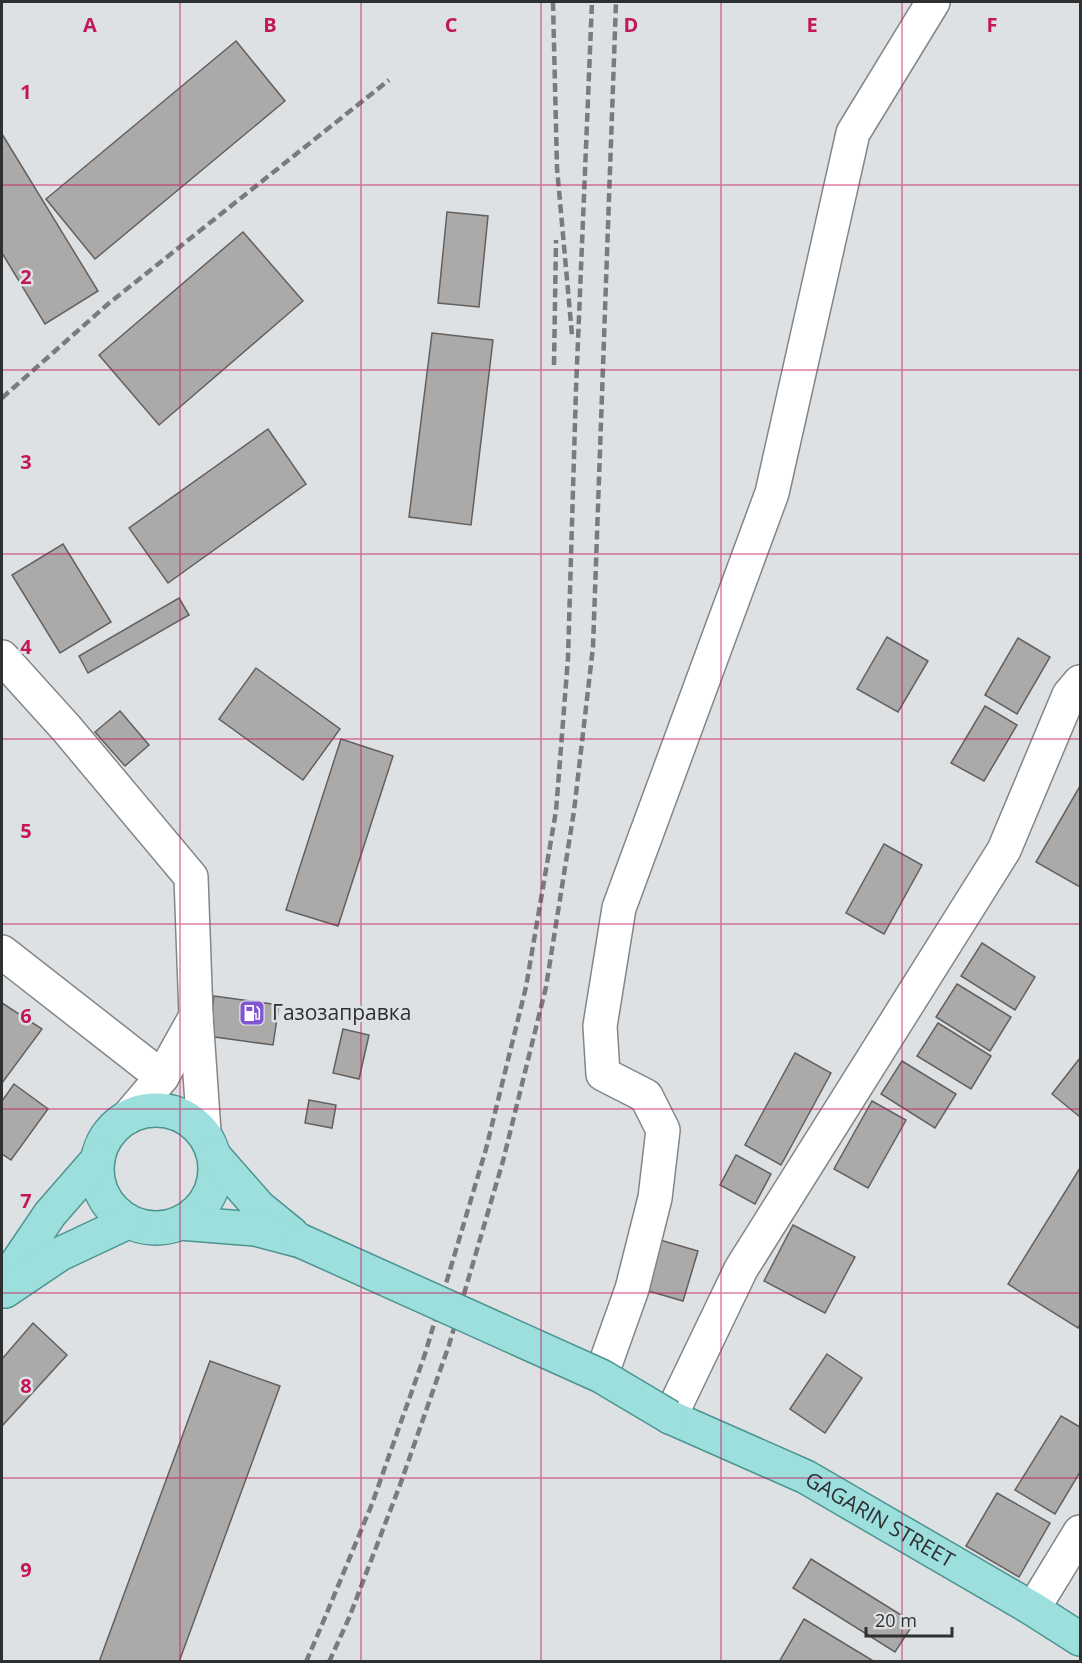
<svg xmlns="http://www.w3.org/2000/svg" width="1082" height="1663" viewBox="0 0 1082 1663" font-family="'Open Sans',sans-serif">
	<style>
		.building { fill: #aca9a9; stroke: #636160; stroke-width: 1.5 }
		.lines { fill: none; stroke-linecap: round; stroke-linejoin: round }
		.minor-casing { stroke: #838587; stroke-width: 36 }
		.major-casing { stroke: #4b9490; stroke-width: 36 }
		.minor { stroke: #fff; stroke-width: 33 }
		.major { stroke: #9cdfdc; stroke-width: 33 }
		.rail { stroke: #7a7b7d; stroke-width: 4.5; stroke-dasharray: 9 4.5; stroke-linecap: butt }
		.major-bridge-casing { stroke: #4b9490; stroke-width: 36; stroke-linecap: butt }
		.major-bridge { stroke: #9cdfdc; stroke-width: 33 }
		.grid { fill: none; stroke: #c2185b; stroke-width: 1.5; stroke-opacity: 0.55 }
		.labels { text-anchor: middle; stroke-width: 5; stroke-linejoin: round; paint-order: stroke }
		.poi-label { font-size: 21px; fill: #2e2f30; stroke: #dee1e3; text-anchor: start }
		.street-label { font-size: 21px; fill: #2e2f30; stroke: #dee1e3 }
		.grid-label { font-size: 20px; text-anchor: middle; font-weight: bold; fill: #c2185b; stroke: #dee1e3; stroke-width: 5; stroke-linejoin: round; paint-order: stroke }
	</style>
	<rect width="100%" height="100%" fill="#dee1e3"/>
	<!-- building -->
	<g class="building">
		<path d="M 236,41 L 285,101 L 95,259 L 46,199 Z"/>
		<path d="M 2,134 L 98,291 L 45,324 L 2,253 Z"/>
		<path d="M 447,212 L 488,216 L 479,307 L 438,303 Z"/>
		<path d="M 243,232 L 303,301 L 159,425 L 99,355 Z"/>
		<path d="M 432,333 L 493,340 L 471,525 L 409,517 Z"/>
		<path d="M 268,429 L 306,484 L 168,583 L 129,528 Z"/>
		<path d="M 63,544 L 111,622 L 60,653 L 12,575 Z"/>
		<path d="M 179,598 L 189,615 L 88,673 L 79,656 Z"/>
		<path d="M 887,637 L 928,661 L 898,712 L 857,689 Z"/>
		<path d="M 1018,638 L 1050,657 L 1017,714 L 985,695 Z"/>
		<path d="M 256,668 L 340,729 L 303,780 L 219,719 Z"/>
		<path d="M 985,706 L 1017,725 L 984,781 L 951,763 Z"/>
		<path d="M 120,711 L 149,745 L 125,766 L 95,732 Z"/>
		<path d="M 341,739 L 393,756 L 338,926 L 286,910 Z"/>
		<path d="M 1080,786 L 1080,887 L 1036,862 Z"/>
		<path d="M 884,844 L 922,865 L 884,934 L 846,913 Z"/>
		<path d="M 982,943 L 1035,977 L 1015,1010 L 961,976 Z"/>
		<path d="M 957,984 L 1011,1017 L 990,1051 L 936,1017 Z"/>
		<path d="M 214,996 L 279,1005 L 273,1045 L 208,1036 Z"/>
		<path d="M 2,1003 L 42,1029 L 2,1083 Z"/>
		<path d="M 938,1023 L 991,1056 L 971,1089 L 917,1056 Z"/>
		<path d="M 343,1029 L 369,1035 L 359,1079 L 333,1073 Z"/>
		<path d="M 795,1053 L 831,1073 L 781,1165 L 745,1145 Z"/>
		<path d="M 1080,1058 L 1080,1117 L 1052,1094 Z"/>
		<path d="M 902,1061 L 956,1094 L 935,1128 L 881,1094 Z"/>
		<path d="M 14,1084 L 48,1109 L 11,1160 L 2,1154 L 2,1101 Z"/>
		<path d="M 309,1100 L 336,1105 L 332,1128 L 305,1123 Z"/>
		<path d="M 872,1101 L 906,1120 L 868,1188 L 834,1169 Z"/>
		<path d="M 736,1155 L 771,1174 L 755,1204 L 720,1185 Z"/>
		<path d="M 1080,1168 L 1080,1324 L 1078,1328 L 1008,1284 Z"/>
		<path d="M 793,1225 L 855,1257 L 825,1313 L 764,1281 Z"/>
		<path d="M 660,1240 L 698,1251 L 683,1301 L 645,1290 Z"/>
		<path d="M 33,1323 L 67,1355 L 2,1426 L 2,1359 Z"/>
		<path d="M 827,1354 L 862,1378 L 825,1433 L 790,1409 Z"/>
		<path d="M 210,1361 L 280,1386 L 179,1662 L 99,1662 Z"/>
		<path d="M 1061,1416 L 1080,1427 L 1080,1472 L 1055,1514 L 1015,1490 Z"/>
		<path d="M 997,1493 L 1050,1523 L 1019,1577 L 966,1546 Z"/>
		<path d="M 811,1559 L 914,1623 L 895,1652 L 793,1588 Z"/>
		<path d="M 804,1619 L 875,1662 L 779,1662 Z"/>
	</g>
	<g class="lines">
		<!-- minor casing -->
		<g class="minor-casing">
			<g id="minor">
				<path d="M 2,657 L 67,729 L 191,877 L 196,1016 L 204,1132"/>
				<path d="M 2,952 L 162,1077"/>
				<path d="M 128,1117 L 162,1077 L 196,1016"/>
				<path d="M 601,1376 L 632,1289 L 655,1198 L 663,1130 L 646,1096 L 603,1074 L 600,1026 L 619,908 L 772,493 L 853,133 L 933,2"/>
				<path d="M 670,1417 L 741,1269 L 1004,850 L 1069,695 L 1080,682"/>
				<path d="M 1033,1609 L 1080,1532"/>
			</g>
		</g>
		<!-- major casing -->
		<g class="major-casing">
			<g id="major">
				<circle cx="156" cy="1169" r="59"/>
				<path d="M 215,1157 L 259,1207 L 292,1234"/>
				<path d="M 180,1223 L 255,1229 L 301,1241"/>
				<path d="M 2,1285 L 50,1214 L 98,1159"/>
				<path d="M 5,1291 L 60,1254 L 128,1222"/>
				<path id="s1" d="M 670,1417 L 806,1477 L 1033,1609 L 1080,1639"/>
			</g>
		</g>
		<!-- minor -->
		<use href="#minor" class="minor"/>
		<!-- major -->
		<use href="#major" class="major"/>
		<!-- rail -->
		<g class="rail">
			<path d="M 553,2 L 557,168 L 572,335"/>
			<path d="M 554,365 L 556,240"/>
			<path d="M 2,398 L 108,304 L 389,80"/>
			<path d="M 306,1662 L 321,1627 L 372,1504 L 425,1354 L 486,1149 L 526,987 L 556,811 L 568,658 L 576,389 L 592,2"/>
			<path d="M 329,1662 L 349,1618 L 400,1485 L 449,1345 L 503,1161 L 546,987 L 574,811 L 593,647 L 616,2"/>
		</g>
		<!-- major-bridge casing -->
		<g class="major-bridge-casing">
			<path id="major-bridge" d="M 301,1241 L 601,1376 L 670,1417"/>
		</g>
		<!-- major-bridge -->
		<use href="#major-bridge" class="major-bridge"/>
	</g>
	<!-- grid -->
	<path class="grid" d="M 180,2 L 180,1662M 361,2 L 361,1662M 541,2 L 541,1662M 721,2 L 721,1662M 902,2 L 902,1662M 2,185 L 1080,185M 2,370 L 1080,370M 2,554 L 1080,554M 2,739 L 1080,739M 2,924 L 1080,924M 2,1109 L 1080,1109M 2,1293 L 1080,1293M 2,1478 L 1080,1478"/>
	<!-- icons -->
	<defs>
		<g id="fuel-square" transform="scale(1.35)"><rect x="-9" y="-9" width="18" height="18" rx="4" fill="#8055cf" stroke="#dee1e3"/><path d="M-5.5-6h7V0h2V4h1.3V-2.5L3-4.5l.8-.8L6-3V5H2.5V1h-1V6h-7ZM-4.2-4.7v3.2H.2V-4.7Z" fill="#fff"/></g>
	</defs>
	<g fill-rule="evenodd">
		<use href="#fuel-square" x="252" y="1013"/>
	</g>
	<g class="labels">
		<!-- poi labels -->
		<g class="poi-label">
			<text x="272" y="1020">Газозаправка</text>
		</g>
		<!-- street labels -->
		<g class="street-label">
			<text dy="7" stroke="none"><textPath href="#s1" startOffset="234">GAGARIN STREET</textPath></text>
		</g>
	</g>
	<g class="grid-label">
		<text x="90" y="32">A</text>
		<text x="270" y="32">B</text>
		<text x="451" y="32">C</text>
		<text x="631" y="32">D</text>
		<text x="812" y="32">E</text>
		<text x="992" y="32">F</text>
		<text x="26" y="99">1</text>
		<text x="26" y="284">2</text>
		<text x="26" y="469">3</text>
		<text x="26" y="654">4</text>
		<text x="26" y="838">5</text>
		<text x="26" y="1023">6</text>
		<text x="26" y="1208">7</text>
		<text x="26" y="1393">8</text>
		<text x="26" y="1577">9</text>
	</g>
	<!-- border -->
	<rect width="1082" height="1663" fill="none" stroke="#2e2f30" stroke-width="6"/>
	<!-- scale -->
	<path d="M866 1627v9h86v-9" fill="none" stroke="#2e2f30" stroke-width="3"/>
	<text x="875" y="1627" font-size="18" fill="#2e2f30" stroke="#dee1e3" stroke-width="4.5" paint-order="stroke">20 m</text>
</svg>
